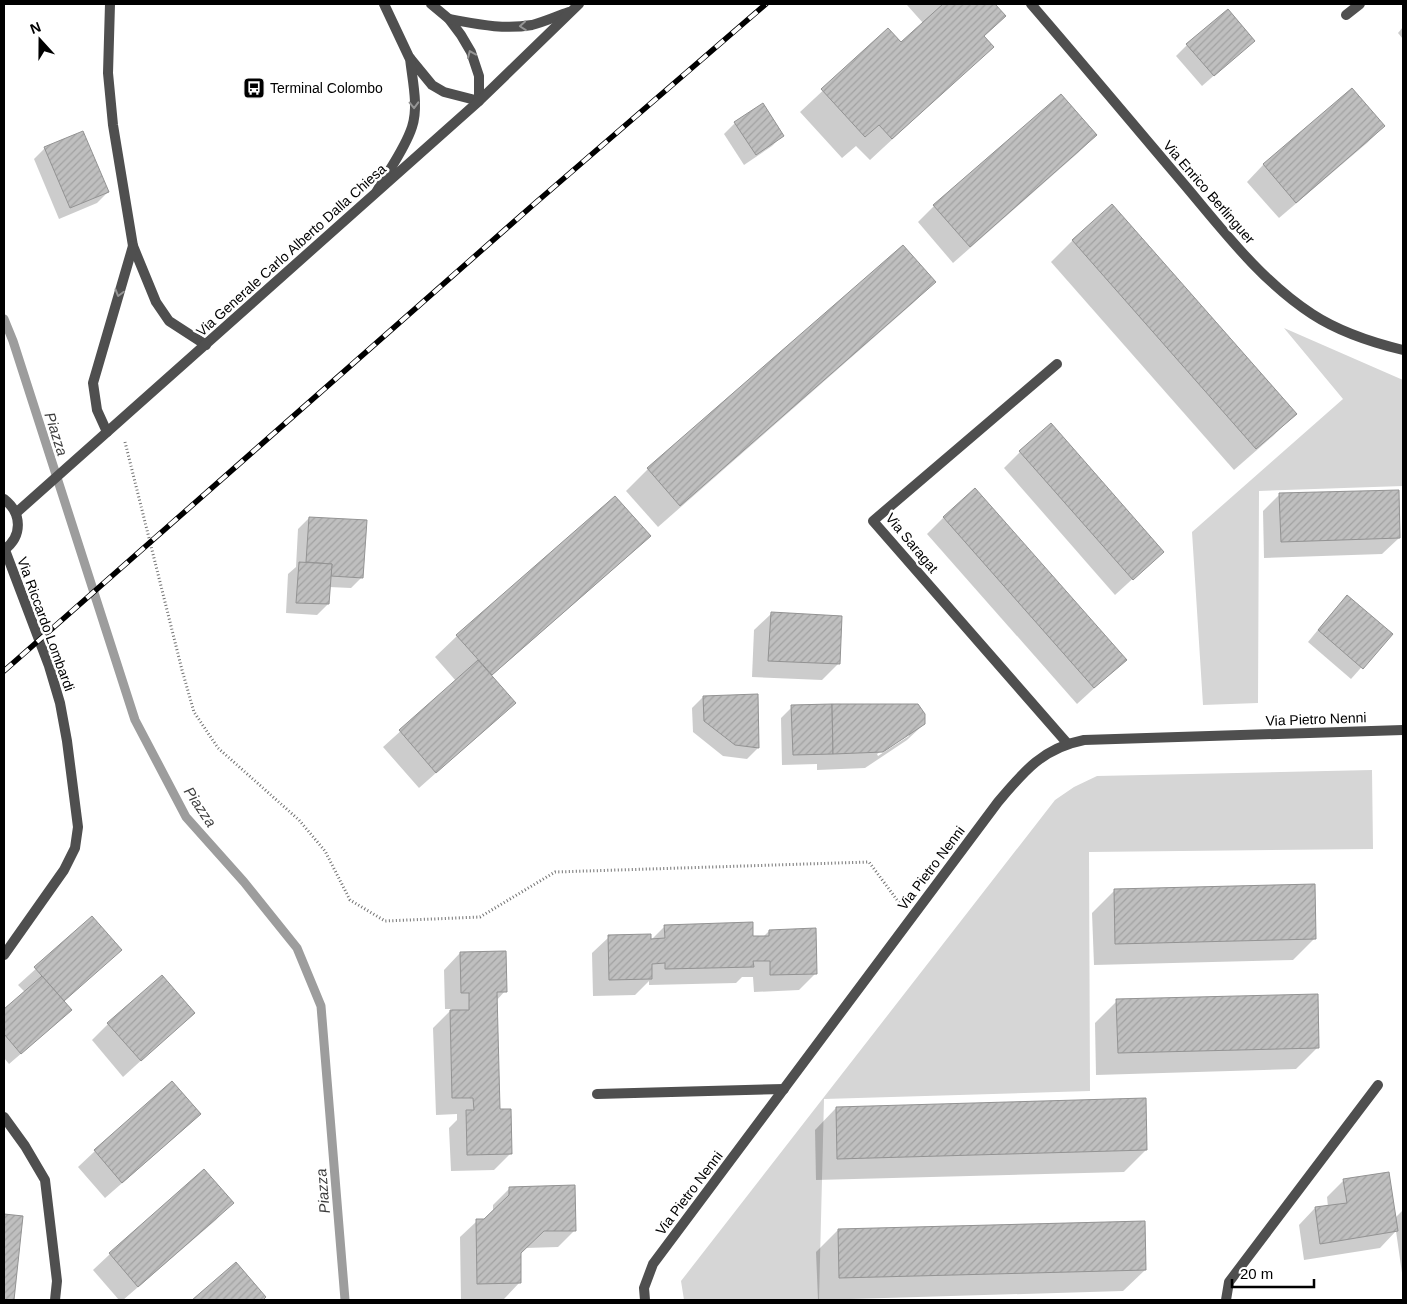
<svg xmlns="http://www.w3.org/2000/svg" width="1407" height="1304" viewBox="0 0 1407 1304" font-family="Arial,sans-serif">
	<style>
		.grass { fill: #d6d6d6 }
		.shadow { fill: #0003; fill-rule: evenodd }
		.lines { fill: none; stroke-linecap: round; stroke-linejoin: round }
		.stream { stroke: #9d9d9d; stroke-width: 9 }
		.building { fill: url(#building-hatch); stroke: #939393 }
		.path { stroke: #717171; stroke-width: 3; stroke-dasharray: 1 2.5; stroke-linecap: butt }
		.minor { stroke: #4f4f4f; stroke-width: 10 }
		.tertiary { stroke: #4f4f4f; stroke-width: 10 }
		.rail-casing { stroke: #000; stroke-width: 5.5 }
		.rail { stroke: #fff; stroke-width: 4; stroke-dasharray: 11; stroke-linecap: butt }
		.oneway { stroke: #959595 }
		.labels { text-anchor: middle; stroke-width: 5; stroke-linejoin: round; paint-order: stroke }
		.poi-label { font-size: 14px; fill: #000; stroke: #fff; text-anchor: start }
		.street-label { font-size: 14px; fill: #000; stroke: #fff }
		.water-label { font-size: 15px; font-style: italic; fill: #3e3e3e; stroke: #fff }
	</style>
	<defs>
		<pattern id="building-hatch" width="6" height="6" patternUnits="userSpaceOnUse" patternTransform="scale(1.25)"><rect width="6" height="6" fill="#bfbfbf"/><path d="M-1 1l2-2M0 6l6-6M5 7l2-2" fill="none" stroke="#a2a2a2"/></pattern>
	</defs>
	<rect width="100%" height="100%" fill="#fff"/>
	<!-- grass -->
	<g class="grass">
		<path d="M 1284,328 L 1403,380 L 1403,486 L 1259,491 L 1258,703 L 1203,705 L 1192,532 L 1343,399 Z"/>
		<path d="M 1372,770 L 1373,849 L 1089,852 L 1090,1091 L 824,1099 L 819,1300 L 684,1300 L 681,1281 L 1055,800 L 1074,787 L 1097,776 Z"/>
	</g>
	<!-- shadow -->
	<g class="shadow">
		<path d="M 908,4 L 993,4 L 1005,16 L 983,37 L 992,47 L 870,160 L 856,146 L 842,158 L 800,112 L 888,30 L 901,44 L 923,23 L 907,5 Z"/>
		<path d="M 1403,27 L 1403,39 L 1398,33 Z"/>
		<path d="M 1187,45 L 1242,51 L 1202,86 L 1176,56 Z"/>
		<path d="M 1352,90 L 1384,126 L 1367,143 L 1279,218 L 1247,182 L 1263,165 Z"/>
		<path d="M 735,123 L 783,135 L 772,146 L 744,165 L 724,134 Z"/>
		<path d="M 1096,135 L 1079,152 L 953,263 L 918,222 L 934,206 Z"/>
		<path d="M 45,148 L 108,192 L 97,203 L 59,219 L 34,159 Z"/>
		<path d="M 1073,240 L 1295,414 L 1273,436 L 1234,470 L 1051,262 Z"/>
		<path d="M 934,282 L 912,304 L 658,527 L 626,491 L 648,469 Z"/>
		<path d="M 1020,452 L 1162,552 L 1115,595 L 1004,468 Z"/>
		<path d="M 1280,494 L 1399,538 L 1382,554 L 1264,558 L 1263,511 Z"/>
		<path d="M 309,518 L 362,577 L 351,588 L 329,587 L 328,604 L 317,615 L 286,613 L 288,574 L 296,567 L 298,529 Z"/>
		<path d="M 943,518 L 1125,660 L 1077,704 L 927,534 Z"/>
		<path d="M 649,536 L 627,557 L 491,676 L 515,703 L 419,788 L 383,747 L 456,681 L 435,657 L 457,636 Z"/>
		<path d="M 1336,608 L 1391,634 L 1351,679 L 1308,642 Z"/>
		<path d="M 771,614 L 838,664 L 822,680 L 752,677 L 754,630 Z"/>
		<path d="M 756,696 L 758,748 L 747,759 L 723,756 L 693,732 L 692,708 L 703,697 Z"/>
		<path d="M 792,707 L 924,724 L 907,740 L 865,768 L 817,770 L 817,764 L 782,765 L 781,718 ZM 909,733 L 909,736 L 878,756 L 877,754 Z"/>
		<path d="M 1114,891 L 1315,938 L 1293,960 L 1094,965 L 1092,913 Z"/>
		<path d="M 92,918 L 120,950 L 63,1002 L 59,1021 L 9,1064 L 4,1058 L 4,1011 L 25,992 L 18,985 Z"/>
		<path d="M 665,926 L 752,937 L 763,937 L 769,931 L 816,973 L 799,990 L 754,992 L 753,977 L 742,977 L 736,983 L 649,985 L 649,981 L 635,995 L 593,996 L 592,953 L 609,937 L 650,941 Z"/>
		<path d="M 460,953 L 505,991 L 496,1001 L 499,1111 L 511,1153 L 494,1170 L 451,1171 L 449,1128 L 457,1120 L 457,1114 L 436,1115 L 433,1028 L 452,1009 L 445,1009 L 444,970 Z"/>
		<path d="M 1117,1001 L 1318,1047 L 1296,1069 L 1096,1075 L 1095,1023 Z"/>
		<path d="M 193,1013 L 123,1077 L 92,1040 L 108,1024 Z"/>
		<path d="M 836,1108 L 1146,1150 L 1124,1172 L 816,1180 L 815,1130 Z"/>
		<path d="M 200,1114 L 183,1130 L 105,1198 L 78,1167 L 95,1151 Z"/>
		<path d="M 1344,1180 L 1394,1219 L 1403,1210 L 1403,1280 L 1396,1231 L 1380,1248 L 1304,1260 L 1299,1225 L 1315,1208 L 1328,1207 L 1327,1197 Z"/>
		<path d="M 510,1188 L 575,1230 L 558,1247 L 526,1248 L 520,1253 L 520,1282 L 504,1299 L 461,1300 L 460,1237 L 477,1221 L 485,1220 L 493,1213 L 493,1205 Z"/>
		<path d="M 232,1203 L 216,1220 L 123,1300 L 119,1300 L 93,1270 L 110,1254 Z"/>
		<path d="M 4,1216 L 22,1217 L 13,1300 L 4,1300 Z"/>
		<path d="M 838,1230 L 1145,1270 L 1123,1291 L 818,1300 L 816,1252 Z"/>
		<path d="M 236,1264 L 265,1297 L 261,1300 L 194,1300 Z"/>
	</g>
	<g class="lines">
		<!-- stream -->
		<path class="stream" d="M 4,319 L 13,341 L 135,720 L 186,817 L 244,882 L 297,948 L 321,1006 L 345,1300"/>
	</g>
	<!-- building -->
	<g class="building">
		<path d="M 943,4 L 995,4 L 1006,16 L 984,36 L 994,47 L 892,139 L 879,125 L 865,137 L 821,89 L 888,28 L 901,42 Z"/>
		<path d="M 1228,9 L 1255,41 L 1214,76 L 1186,44 Z"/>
		<path d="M 1352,88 L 1385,126 L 1296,203 L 1263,164 Z"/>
		<path d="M 1061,94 L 1097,135 L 970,247 L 933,205 Z"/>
		<path d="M 763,103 L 784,136 L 756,155 L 734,122 Z"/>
		<path d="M 83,131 L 109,192 L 70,208 L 44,147 Z"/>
		<path d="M 1112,204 L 1297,414 L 1256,449 L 1072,240 Z"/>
		<path d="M 903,245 L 936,282 L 680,506 L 647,468 Z"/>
		<path d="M 1051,423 L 1164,552 L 1133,580 L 1019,451 Z"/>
		<path d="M 975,488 L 1127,660 L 1094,688 L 943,517 Z"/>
		<path d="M 1399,490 L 1400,538 L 1281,542 L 1279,493 Z"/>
		<path d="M 615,496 L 651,536 L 492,675 L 456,635 Z"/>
		<path d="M 309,517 L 367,520 L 363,578 L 331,576 L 332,564 L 306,562 Z"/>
		<path d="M 299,562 L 332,564 L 329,604 L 296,603 Z"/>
		<path d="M 1347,595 L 1393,634 L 1363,669 L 1318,630 Z"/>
		<path d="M 771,612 L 842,616 L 840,664 L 768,661 Z"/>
		<path d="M 478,660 L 516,703 L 436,773 L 399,730 Z"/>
		<path d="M 758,694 L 759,748 L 735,745 L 704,721 L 703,696 Z"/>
		<path d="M 832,704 L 833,754 L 793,755 L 791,705 Z"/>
		<path d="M 832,704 L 918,704 L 925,714 L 925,724 L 883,752 L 833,754 Z"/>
		<path d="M 1315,884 L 1316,939 L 1115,944 L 1114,889 Z"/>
		<path d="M 92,916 L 122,950 L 64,1001 L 34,967 Z"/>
		<path d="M 753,922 L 753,936 L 769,936 L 769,930 L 816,928 L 817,974 L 770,975 L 770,961 L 753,961 L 754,967 L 665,969 L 665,963 L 652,964 L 652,979 L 609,980 L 608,935 L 651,934 L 651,939 L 665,938 L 664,925 Z"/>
		<path d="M 506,951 L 507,992 L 497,992 L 500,1109 L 511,1109 L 512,1154 L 467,1155 L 466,1110 L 474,1110 L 473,1098 L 452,1098 L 450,1010 L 469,1010 L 469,993 L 461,993 L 460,952 Z"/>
		<path d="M 162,975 L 195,1013 L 141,1061 L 107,1023 Z"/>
		<path d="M 42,976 L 72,1010 L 21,1054 L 4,1034 L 4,1009 Z"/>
		<path d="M 1318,994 L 1319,1048 L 1118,1053 L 1116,999 Z"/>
		<path d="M 172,1081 L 201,1114 L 122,1183 L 94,1150 Z"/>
		<path d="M 1146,1098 L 1147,1150 L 837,1159 L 836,1107 Z"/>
		<path d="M 204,1169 L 234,1203 L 138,1287 L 109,1253 Z"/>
		<path d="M 1389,1172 L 1398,1231 L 1320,1244 L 1315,1207 L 1347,1203 L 1343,1179 Z"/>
		<path d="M 575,1185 L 576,1231 L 544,1231 L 521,1253 L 521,1283 L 477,1284 L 476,1219 L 484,1219 L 509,1195 L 509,1187 Z"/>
		<path d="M 4,1214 L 23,1216 L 14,1300 L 4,1300 Z"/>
		<path d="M 1145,1221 L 1146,1270 L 839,1278 L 838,1229 Z"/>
		<path d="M 236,1262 L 266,1297 L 263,1300 L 192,1300 Z"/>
	</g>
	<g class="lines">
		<!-- path -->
		<path class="path" d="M 125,442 L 182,670 L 194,712 L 218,748 L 299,820 L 325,851 L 350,900 L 385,921 L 480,917 L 555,872 L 869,862 L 900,904"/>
		<!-- minor -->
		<g class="minor">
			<path d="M 110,4 L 108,73 L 113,125 L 133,246 L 156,302 L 169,321 L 206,345"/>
			<path d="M 384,4 L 409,57 L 432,85 L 444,92 L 479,101 L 479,76 L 471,52 L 461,35 L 449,19 L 431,4"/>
			<path d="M 1031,4 C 1082,63 1132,123 1183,183 C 1222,229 1261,281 1312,314 C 1338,331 1374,343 1403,350"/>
			<path d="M 1346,15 L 1360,4"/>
			<path d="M 449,19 C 477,24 503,30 532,25 C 544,22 557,16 569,12"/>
			<path d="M 377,191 C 388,171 405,149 412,127 C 419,106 412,79 410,58"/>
			<path d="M 1057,364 L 873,521 L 1067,743"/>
			<path d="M 107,432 L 97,410 L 93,383 L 133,246"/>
			<path d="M 4,955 L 64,870 L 75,848 L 78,827 L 67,741 L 60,703 L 49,666 L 5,550"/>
			<path d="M 597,1094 L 784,1089"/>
			<path d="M 4,1117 L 25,1146 L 45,1180 L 57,1281 L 55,1300"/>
			<path d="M 645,1300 L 644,1288 L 653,1264 L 998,802 C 1024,771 1043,748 1084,740 L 1403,730"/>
			<path d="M 1226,1300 L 1229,1282 L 1378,1085"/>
		</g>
		<!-- tertiary -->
		<g class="tertiary">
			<path d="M 4,499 C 22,513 23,536 4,550"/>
			<path d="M 16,513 L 479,101 L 579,4"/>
		</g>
		<!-- rail casing -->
		<g class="rail-casing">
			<path id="rail" d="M 4,671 L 533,205 L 766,4"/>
		</g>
		<!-- rail -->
		<use href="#rail" class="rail"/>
	</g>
	<!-- one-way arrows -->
	<defs><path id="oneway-chevron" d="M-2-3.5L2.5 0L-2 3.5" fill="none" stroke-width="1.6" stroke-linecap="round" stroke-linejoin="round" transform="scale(1.25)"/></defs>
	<g class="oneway">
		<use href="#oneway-chevron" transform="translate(523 26) rotate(175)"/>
		<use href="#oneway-chevron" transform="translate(471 54) rotate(-113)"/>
		<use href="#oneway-chevron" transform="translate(414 105) rotate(89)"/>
		<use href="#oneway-chevron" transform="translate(119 293) rotate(106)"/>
	</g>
	<!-- icons -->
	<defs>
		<g id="bus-square" transform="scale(1.125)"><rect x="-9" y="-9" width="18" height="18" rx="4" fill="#000" stroke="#fff"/><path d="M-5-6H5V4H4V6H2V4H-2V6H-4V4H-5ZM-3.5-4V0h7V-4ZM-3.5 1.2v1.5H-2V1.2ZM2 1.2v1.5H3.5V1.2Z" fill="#fff"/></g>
	</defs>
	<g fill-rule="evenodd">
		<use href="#bus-square" x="254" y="88"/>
	</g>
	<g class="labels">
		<!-- poi labels -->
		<g class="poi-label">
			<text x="270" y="93">Terminal Colombo</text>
		</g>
		<!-- street labels -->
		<g class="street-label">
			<text transform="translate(1209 192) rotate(49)" y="5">Via Enrico Berlinguer</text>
			<text transform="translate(291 250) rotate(-42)" y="5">Via Generale Carlo Alberto Dalla Chiesa</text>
			<text transform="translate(912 543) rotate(50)" y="5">Via Saragat</text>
			<text transform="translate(46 624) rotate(70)" y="5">Via Riccardo Lombardi</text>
			<text transform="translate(1316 719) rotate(-2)" y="5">Via Pietro Nenni</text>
			<text transform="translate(931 868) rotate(-53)" y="5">Via Pietro Nenni</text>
			<text transform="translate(689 1193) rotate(-53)" y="5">Via Pietro Nenni</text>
		</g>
		<!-- water labels -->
		<g class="water-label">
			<text transform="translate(56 434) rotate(72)" y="5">Piazza</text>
			<text transform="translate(200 807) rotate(56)" y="5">Piazza</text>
			<text transform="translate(323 1191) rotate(-95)" y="5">Piazza</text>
		</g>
	</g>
	<!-- border -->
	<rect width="1407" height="1304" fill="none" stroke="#000000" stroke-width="10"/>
	<!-- north arrow -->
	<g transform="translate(40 40) rotate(339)" stroke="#ffffff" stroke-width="4" paint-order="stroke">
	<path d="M0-4L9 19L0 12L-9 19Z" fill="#000000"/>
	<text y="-8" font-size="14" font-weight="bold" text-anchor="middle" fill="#000000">N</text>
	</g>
	<!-- scale -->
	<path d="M1232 1279v8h82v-8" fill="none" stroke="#000000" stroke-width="2.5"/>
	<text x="1240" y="1279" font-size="15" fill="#000000" stroke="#ffffff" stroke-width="4" paint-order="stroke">20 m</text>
</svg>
